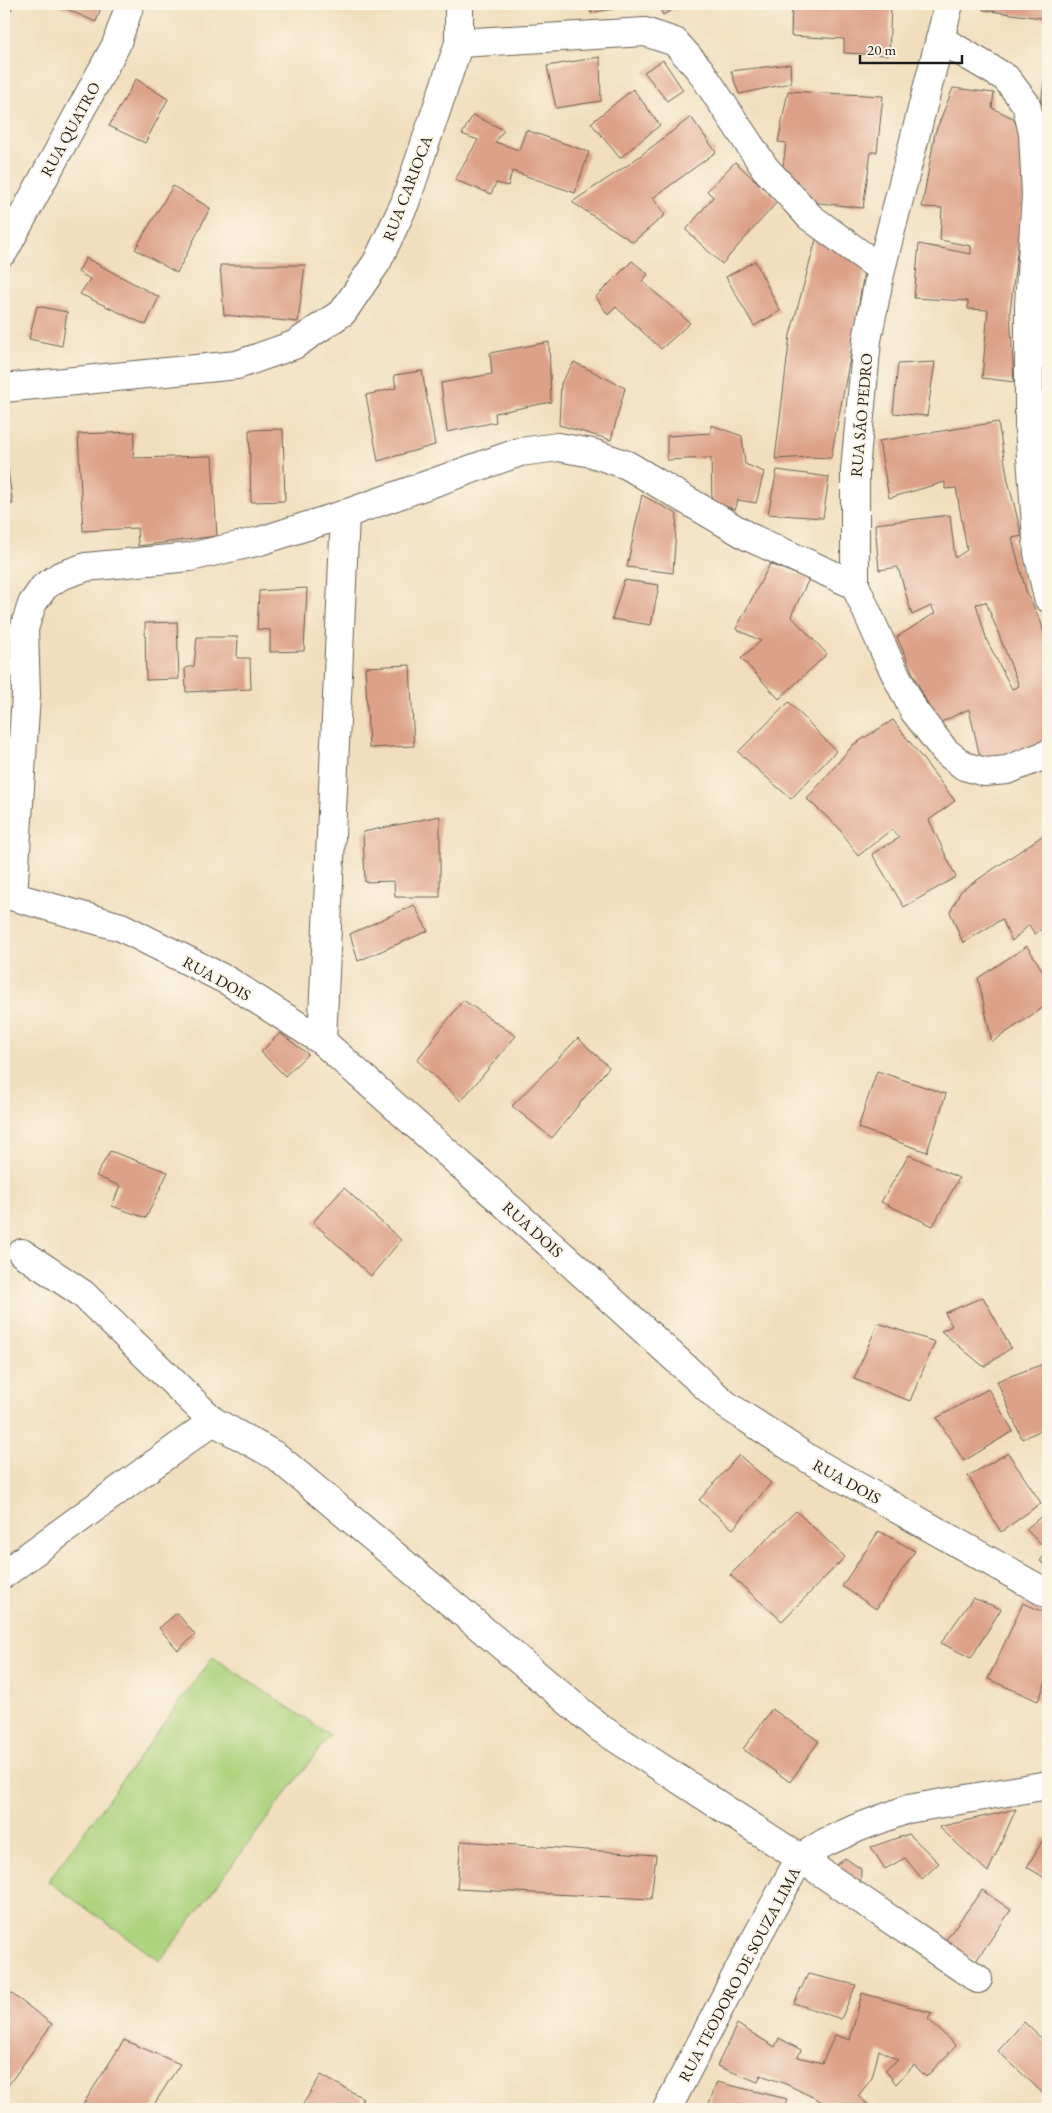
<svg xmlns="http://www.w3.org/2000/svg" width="1052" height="2113" viewBox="0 0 1052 2113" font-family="'EB Garamond',serif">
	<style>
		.green { fill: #acd37e; stroke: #64784d }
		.building { fill: #dda189; fill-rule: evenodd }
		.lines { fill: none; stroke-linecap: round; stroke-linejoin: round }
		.street-casing { stroke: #676055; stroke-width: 30 }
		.secondary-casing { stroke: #676055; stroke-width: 30 }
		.street { stroke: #fff; stroke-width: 28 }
		.secondary { stroke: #fff; stroke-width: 28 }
		.labels { text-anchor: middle; stroke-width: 4; stroke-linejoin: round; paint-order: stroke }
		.street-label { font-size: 16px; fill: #1c1c1c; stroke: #fcf5e5 }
	</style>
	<rect width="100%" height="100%" fill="#fcf5e5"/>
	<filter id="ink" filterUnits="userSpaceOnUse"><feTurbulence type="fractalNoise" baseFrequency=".02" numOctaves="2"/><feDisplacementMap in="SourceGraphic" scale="10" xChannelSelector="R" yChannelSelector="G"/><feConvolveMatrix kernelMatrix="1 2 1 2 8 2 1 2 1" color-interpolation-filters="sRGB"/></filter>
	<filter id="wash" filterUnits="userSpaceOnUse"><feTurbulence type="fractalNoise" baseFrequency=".0096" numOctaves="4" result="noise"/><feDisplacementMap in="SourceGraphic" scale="20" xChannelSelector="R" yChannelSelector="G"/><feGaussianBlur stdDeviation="1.12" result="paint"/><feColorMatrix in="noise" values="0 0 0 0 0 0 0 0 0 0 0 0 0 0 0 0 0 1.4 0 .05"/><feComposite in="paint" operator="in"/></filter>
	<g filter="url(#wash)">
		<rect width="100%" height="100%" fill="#f1debe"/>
		<!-- green -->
		<path class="green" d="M 213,1657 L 330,1735 L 160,1961 L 48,1881 Z"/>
		<g id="blocks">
			<!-- building -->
			<g class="building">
				<path d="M 4,4 L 14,4 L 7,17 L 4,16 Z"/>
				<path d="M 55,4 L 102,4 L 96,22 Z"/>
				<path d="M 590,4 L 632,4 L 633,5 L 591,13 Z"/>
				<path d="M 658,4 L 682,4 L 663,15 Z"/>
				<path d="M 792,4 L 891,4 L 889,55 L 844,53 L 844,39 L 791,36 Z"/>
				<path d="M 985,4 L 1048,4 L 1048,19 L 983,10 Z"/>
				<path d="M 600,57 L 601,101 L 556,108 L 547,66 Z"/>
				<path d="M 663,60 L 683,90 L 667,101 L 644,72 Z"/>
				<path d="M 1047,60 L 1048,60 L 1048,104 L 1041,103 Z"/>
				<path d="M 790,64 L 791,83 L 739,94 L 731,71 Z"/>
				<path d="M 136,79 L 168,99 L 145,143 L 109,126 Z"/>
				<path d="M 953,88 L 994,93 L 992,108 L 1013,118 L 1019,131 L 1025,186 L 1010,312 L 1014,382 L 982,378 L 988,310 L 968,309 L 968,301 L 914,298 L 919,244 L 971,254 L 971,246 L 940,240 L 942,208 L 922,207 L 935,133 Z"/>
				<path d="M 633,89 L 660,125 L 620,158 L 591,123 Z"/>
				<path d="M 788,91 L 883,96 L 877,152 L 871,152 L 863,208 L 811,202 L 782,174 L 786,143 L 778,142 Z"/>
				<path d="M 473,115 L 504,130 L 495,142 L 519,150 L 526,130 L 589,152 L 575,193 L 512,171 L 508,186 L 496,183 L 491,194 L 455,180 L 478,140 L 462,134 Z"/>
				<path d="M 691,117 L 716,152 L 653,198 L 665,215 L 633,242 L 572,202 L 628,165 Z"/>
				<path d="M 735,162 L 778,201 L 722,264 L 686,230 L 713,197 L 707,191 Z"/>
				<path d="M 173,186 L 210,208 L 177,273 L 135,249 Z"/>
				<path d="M 817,236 L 865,265 L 853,342 L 831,458 L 809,457 L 775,459 L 790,335 Z"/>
				<path d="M 86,258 L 159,297 L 146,325 L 80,294 L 90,279 L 78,272 Z"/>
				<path d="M 1047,259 L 1048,259 L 1048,526 L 1040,430 Z"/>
				<path d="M 632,261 L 648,274 L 642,281 L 690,323 L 661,349 L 616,307 L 608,315 L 596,297 Z"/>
				<path d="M 755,261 L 780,311 L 754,326 L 726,277 Z"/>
				<path d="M 220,265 L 305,265 L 298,322 L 224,315 Z"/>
				<path d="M 37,306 L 67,312 L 62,346 L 29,339 Z"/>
				<path d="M 549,342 L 551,402 L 495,413 L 496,422 L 447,432 L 441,383 L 492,374 L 490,353 Z"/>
				<path d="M 574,362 L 625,388 L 611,440 L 559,425 L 561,383 Z"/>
				<path d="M 935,362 L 927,416 L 893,413 L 898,364 Z"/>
				<path d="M 422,371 L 435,445 L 378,461 L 366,395 L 396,388 L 394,375 Z"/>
				<path d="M 998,422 L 1008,481 L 1022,536 L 1012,538 L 1026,591 L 1041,622 L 1048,649 L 1048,743 L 982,766 L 969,709 L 937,724 L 916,680 L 897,637 L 935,613 L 931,606 L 912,615 L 898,567 L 879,570 L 875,524 L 950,515 L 955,558 L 967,550 L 956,488 L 945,489 L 945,482 L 889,498 L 879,441 ZM 986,602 L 1019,686 L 1012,689 L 987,641 L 976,604 Z"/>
				<path d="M 711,425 L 742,436 L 745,464 L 764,472 L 756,503 L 738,500 L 735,510 L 712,501 L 711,458 L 667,460 L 667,436 L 711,433 Z"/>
				<path d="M 283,429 L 285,501 L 251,502 L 249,430 Z"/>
				<path d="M 135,432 L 133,458 L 212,456 L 217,536 L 138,546 L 137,528 L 83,531 L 78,434 Z"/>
				<path d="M 4,444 L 13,504 L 4,505 Z"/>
				<path d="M 777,470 L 829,477 L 823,518 L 768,514 Z"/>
				<path d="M 642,495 L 677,514 L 673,573 L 627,567 Z"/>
				<path d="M 770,564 L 809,579 L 791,616 L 827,654 L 779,699 L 741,658 L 761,641 L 736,629 Z"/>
				<path d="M 624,580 L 659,585 L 651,625 L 612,619 Z"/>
				<path d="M 307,588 L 304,651 L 270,652 L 270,630 L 257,629 L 259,591 Z"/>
				<path d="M 177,622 L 179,679 L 146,680 L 145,623 Z"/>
				<path d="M 197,637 L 238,637 L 237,658 L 250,658 L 251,689 L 186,692 L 185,668 L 194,666 Z"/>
				<path d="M 410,665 L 414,746 L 369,748 L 365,667 Z"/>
				<path d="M 789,702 L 836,751 L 791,799 L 738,752 Z"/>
				<path d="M 893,720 L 955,801 L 929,820 L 956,877 L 904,907 L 872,854 L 899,838 L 892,829 L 858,856 L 838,827 L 807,799 L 853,745 Z"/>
				<path d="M 440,816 L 440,897 L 395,897 L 394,881 L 365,882 L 363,832 Z"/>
				<path d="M 1048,832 L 1048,924 L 1035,934 L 1029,925 L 1012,941 L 1002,919 L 963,943 L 950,912 L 961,891 Z"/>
				<path d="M 414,905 L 428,931 L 358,961 L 350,934 Z"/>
				<path d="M 1027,946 L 1048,979 L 1048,1004 L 992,1042 L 978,978 Z"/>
				<path d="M 463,1000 L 516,1036 L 461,1101 L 417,1060 Z"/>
				<path d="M 280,1033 L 308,1054 L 285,1076 L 261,1052 Z"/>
				<path d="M 578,1038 L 609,1067 L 552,1138 L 512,1106 Z"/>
				<path d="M 877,1071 L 946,1094 L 927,1152 L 858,1128 Z"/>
				<path d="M 110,1151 L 168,1172 L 146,1218 L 112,1206 L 120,1186 L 96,1176 Z"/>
				<path d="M 909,1155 L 959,1178 L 933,1226 L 881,1202 Z"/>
				<path d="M 344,1188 L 401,1240 L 371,1276 L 313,1222 Z"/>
				<path d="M 983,1297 L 1011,1348 L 984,1367 L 941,1331 L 952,1326 L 945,1313 Z"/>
				<path d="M 878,1323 L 935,1342 L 910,1401 L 854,1379 Z"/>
				<path d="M 1046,1363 L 1048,1370 L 1048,1427 L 1022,1439 L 997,1381 Z"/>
				<path d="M 988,1389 L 1013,1431 L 964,1461 L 937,1418 Z"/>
				<path d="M 1008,1453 L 1041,1503 L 1001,1532 L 968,1476 Z"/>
				<path d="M 739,1455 L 771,1483 L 733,1529 L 699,1500 Z"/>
				<path d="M 796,1511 L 845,1557 L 782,1621 L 730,1575 Z"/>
				<path d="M 1048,1511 L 1048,1537 L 1041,1545 L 1026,1529 Z"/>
				<path d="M 879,1531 L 915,1551 L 876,1609 L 842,1586 Z"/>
				<path d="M 1048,1551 L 1048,1567 L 1040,1561 Z"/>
				<path d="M 973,1598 L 1001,1609 L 971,1658 L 941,1643 Z"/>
				<path d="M 1023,1603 L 1048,1614 L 1048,1677 L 1038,1701 L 988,1679 Z"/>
				<path d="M 177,1613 L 195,1635 L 178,1650 L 159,1628 Z"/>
				<path d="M 772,1709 L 819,1741 L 790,1782 L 743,1749 Z"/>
				<path d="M 1016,1809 L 988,1872 L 939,1827 Z"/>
				<path d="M 909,1834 L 939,1863 L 922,1879 L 905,1858 L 885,1869 L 871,1847 Z"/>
				<path d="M 1044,1838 L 1048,1840 L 1048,1880 L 1027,1867 Z"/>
				<path d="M 461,1841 L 656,1855 L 651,1899 L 457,1889 Z"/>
				<path d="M 845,1858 L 861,1869 L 860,1893 L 827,1872 Z"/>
				<path d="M 982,1890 L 1011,1910 L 976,1961 L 945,1941 Z"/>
				<path d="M 808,1974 L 856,1985 L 841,2019 L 794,2003 Z"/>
				<path d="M 4,1988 L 52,2024 L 4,2091 Z"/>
				<path d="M 862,1993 L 932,2013 L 928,2019 L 956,2046 L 926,2077 L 914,2065 L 896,2084 L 885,2070 L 898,2060 L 879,2050 L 872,2078 L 858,2096 L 873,2109 L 837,2109 L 786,2084 L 761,2075 L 758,2082 L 717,2066 L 737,2024 L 775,2047 L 779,2038 L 801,2050 L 798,2057 L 822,2063 L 835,2035 L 850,2040 Z"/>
				<path d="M 1024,2022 L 1048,2045 L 1048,2098 L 998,2051 Z"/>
				<path d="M 124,2040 L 180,2064 L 151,2109 L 80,2109 Z"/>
				<path d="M 321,2075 L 363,2098 L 356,2109 L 300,2109 Z"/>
				<path d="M 717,2082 L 787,2099 L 783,2109 L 707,2109 Z"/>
			</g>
		</g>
	</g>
	<g filter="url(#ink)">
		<use href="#blocks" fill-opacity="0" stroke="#676055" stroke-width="1"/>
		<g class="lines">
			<!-- street casing -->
			<g class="street-casing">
				<g id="street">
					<path d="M 940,39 L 1006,78 L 1026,104 L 1033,133 L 1036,195 L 1029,305 L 1029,429 L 1038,553 L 1048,598"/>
					<path d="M 459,43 L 645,32 L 675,42 L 700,70 L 765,168 L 810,217 L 881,269"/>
					<path d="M 4,251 L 116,45 L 130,4"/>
					<path d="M 4,388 L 237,365 L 294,345 L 343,312 L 377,262 L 405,203 L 459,43 L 459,4"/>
					<path d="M 4,894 L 121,927 L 228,981 L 322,1041 L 572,1264 L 725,1404 L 809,1459 L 1048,1594"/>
					<path d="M 13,896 L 26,695 L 24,629 L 32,604 L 44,587 L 60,576 L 86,567 L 190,557 L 260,541 L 345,514 L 520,452 L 558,447 L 592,453 L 627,465 L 749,537 L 855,585"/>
					<path d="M 322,1041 L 345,514"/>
					<path d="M 22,1253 L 83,1294 L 213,1421 L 276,1456 L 600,1728 L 800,1858 L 978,1979"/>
					<path d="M 4,1574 L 213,1421"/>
					<path d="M 667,2109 L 750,1949 L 800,1858 L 826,1842 L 857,1828 L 908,1809 L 1048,1785"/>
				</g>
			</g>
			<!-- secondary casing -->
			<g class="secondary-casing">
				<path id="secondary" d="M 949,4 L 881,269 L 867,340 L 855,470 L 855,585 L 888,659 L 914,711 L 945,751 L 964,766 L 985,772 L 1007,770 L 1048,754"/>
			</g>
			<!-- street -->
			<use href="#street" class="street"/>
			<!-- secondary -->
			<use href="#secondary" class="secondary"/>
		</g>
	</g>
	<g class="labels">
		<!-- street labels -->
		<g class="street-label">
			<text transform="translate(70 129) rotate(-61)" y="6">RUA QUATRO</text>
			<text transform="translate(407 188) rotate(-69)" y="6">RUA CARIOCA</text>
			<text transform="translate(861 415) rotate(-85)" y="6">RUA SÃO PEDRO</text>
			<text transform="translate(217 978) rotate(29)" y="6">RUA DOIS</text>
			<text transform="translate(533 1229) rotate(42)" y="6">RUA DOIS</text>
			<text transform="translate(847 1481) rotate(29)" y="6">RUA DOIS</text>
			<text transform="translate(739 1974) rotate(-62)" y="6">RUA TEODORO DE SOUZA LIMA</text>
		</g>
	</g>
	<!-- margin -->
	<rect width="1052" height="2113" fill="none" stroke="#fcf5e5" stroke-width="20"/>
	<!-- scale -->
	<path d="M860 55v8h102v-8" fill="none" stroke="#1c1c1c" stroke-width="2.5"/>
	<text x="867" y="55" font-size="15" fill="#1c1c1c" stroke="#fcf5e5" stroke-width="4" paint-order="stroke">20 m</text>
</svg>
